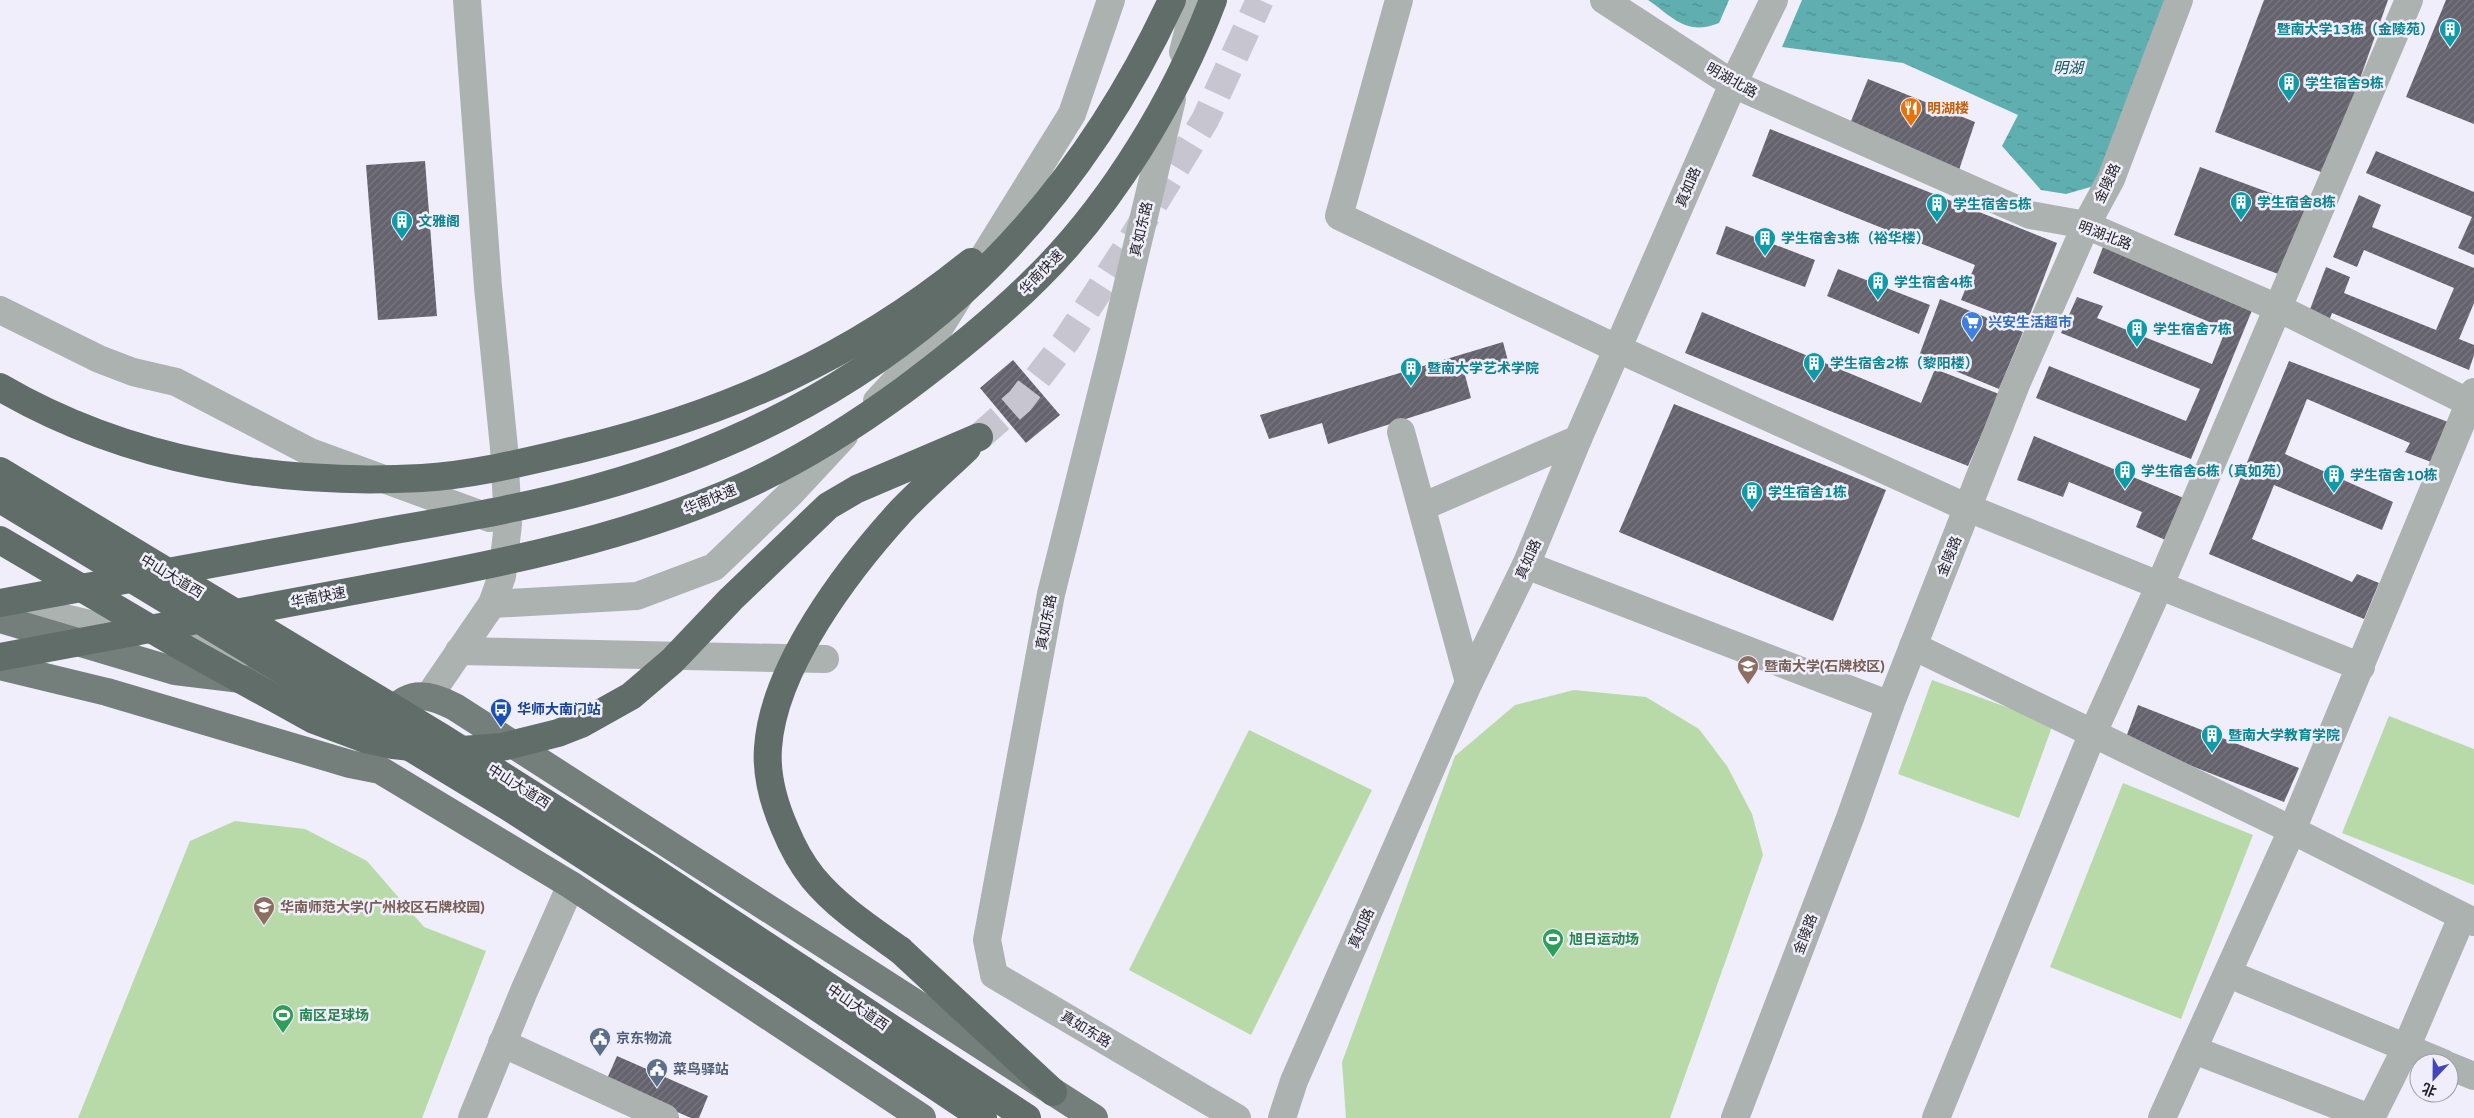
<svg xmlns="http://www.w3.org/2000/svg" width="2474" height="1118" viewBox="0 0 2474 1118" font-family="'Varela Round','Noto Sans SC',sans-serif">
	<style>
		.grass { fill: #b8daa9 }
		.water { fill: url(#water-ripples) }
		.building { fill: url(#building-hatch) }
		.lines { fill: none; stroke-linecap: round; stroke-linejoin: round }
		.highway-tunnel { stroke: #c6c5d0; stroke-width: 28; stroke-dasharray: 28 14; stroke-linecap: butt }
		.minor { stroke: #acb2b0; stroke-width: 28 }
		.major { stroke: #747f7b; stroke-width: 28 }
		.highway { stroke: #606d68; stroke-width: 28 }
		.highway-bridge { stroke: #606d68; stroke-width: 28 }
		.labels { text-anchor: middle; stroke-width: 5; stroke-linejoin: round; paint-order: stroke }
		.culture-label { font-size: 14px; font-weight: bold; fill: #0d838f; stroke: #efeefa; text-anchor: start }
		.street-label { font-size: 14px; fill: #242328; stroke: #efeefa }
		.food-label { font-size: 14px; font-weight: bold; fill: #c56008; stroke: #efeefa; text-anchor: start }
		.shop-label { font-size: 14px; font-weight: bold; fill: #366cbe; stroke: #efeefa; text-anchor: start }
		.education-label { font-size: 14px; font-weight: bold; fill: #785e54; stroke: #efeefa; text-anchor: start }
		.transit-label { font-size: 14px; font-weight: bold; fill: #164399; stroke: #efeefa; text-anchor: start }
		.leisure-label { font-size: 14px; font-weight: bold; fill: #27864d; stroke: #efeefa; text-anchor: start }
		.service-label { font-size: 14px; font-weight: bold; fill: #4e5e75; stroke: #efeefa; text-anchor: start }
		.water-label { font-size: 15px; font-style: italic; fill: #0f5658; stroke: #efeefa }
	</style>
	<defs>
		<pattern id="water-ripples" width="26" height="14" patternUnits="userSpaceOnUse" patternTransform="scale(1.25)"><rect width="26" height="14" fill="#5fafb1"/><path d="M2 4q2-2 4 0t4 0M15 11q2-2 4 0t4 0" fill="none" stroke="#4e8e90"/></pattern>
		<pattern id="building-hatch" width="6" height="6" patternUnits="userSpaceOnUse" patternTransform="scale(1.25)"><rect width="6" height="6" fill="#63626d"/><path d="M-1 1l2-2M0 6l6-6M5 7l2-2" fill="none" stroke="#7a7981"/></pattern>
	</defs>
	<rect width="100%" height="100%" fill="#efeefa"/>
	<!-- grass -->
	<g class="grass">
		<path d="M 1932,680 L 2053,724 L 2019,818 L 1898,774 Z"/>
		<path d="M 1574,690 L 1646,697 L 1699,729 L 1727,766 L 1752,814 L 1763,855 L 1670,1118 L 1346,1118 L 1342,1062 L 1455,756 L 1515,705 Z"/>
		<path d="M 2389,716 L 2474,749 L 2474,885 L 2342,833 Z"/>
		<path d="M 1249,730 L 1372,790 L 1251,1035 L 1129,970 Z"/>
		<path d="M 2123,783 L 2253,835 L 2181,1019 L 2050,967 Z"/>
		<path d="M 235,821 L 305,829 L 367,861 L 424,927 L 486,951 L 422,1118 L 78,1118 L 190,841 Z"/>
	</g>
	<!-- water -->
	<g class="water">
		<path d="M 1648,0 L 1729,0 L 1719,23 C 1686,36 1674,18 1648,0 Z"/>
		<path d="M 1802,0 L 2169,0 L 2094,186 L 2066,194 L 2041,190 L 2002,146 L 2018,115 L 1903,63 L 1782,47 Z"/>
	</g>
	<!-- building -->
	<g class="building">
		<path d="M 2264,0 L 2388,0 L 2326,174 L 2215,132 Z"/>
		<path d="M 2446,0 L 2474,0 L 2474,124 L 2406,97 Z"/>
		<path d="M 1868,79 L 1975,122 L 1958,173 L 1847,131 Z"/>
		<path d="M 1770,129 L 2057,243 L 2026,325 L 1961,300 L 1975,265 L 1752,176 Z"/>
		<path d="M 2376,151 L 2474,192 L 2474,255 L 2458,248 L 2472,217 L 2366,173 Z"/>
		<path d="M 425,161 L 437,316 L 378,320 L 366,165 Z"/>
		<path d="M 2200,167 L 2308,207 L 2281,275 L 2174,235 Z"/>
		<path d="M 2359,195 L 2381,205 L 2372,227 L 2474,268 L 2474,303 L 2459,339 L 2474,345 L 2474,355 L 2469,370 L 2332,313 L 2329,321 L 2309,312 L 2326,267 L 2350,277 L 2344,293 L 2436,330 L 2454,288 L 2364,250 L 2357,267 L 2333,257 Z"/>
		<path d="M 1726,226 L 1815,260 L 1805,287 L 1716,254 Z"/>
		<path d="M 2103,247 L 2253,308 L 2191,459 L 2036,398 L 2049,366 L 2186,421 L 2200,389 L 2061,333 L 2077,297 L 2103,306 L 2097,318 L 2212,364 L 2226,329 L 2093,273 Z"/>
		<path d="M 1838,269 L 1930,305 L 1919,334 L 1827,296 Z"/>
		<path d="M 1940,299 L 2023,332 L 1999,389 L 1919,356 Z"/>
		<path d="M 1702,312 L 1921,403 L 1935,369 L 1999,394 L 1968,466 L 1685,353 Z"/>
		<path d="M 1503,342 L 1508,361 L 1465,375 L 1471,398 L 1328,444 L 1322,423 L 1269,439 L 1260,415 Z"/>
		<path d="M 1013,360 L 1060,415 L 1026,443 L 980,388 Z"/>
		<path d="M 2289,361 L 2448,422 L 2431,462 L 2405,452 L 2410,443 L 2307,399 L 2285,454 L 2393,502 L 2382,530 L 2274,485 L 2252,539 L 2352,582 L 2357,574 L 2379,583 L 2364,619 L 2209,554 Z"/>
		<path d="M 1674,404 L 1886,490 L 1833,621 L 1619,532 Z"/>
		<path d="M 2034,436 L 2186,499 L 2170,542 L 2136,527 L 2142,512 L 2069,482 L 2063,497 L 2017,480 Z"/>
		<path d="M 2138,705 L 2299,768 L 2284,802 L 2125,740 Z"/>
		<path d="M 617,1056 L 708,1096 L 699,1118 L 691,1118 L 606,1081 Z"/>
	</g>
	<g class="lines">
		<!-- highway-tunnel -->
		<path class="highway-tunnel" d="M 979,437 L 1020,401 L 1066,341 L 1131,241 L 1205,120 L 1260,0"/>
		<!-- minor -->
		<g class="minor">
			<path d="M 1399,0 L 1339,216 L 1618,349 L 1968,508 L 2361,667"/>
			<path d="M 1604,0 L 1733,84 L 2030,215 L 2086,225 L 2278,308 L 2474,405"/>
			<path d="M 1183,52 L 1196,0"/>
			<path d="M 1172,99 L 1111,355 L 1051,594 L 987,940 L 994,975 L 1237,1118"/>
			<path d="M 0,310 L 99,359 L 133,372 L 176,382 L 310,452 L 490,518"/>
			<path d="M 877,401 L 929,345 L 1072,114 L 1111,0"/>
			<path d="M 1401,432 L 1469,682"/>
			<path d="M 1422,507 L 1578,439"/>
			<path d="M 1526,565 L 1890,705"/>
			<path d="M 0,603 L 132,634"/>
			<path d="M 492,604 L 637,596 L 714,567 L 790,494 L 844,436"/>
			<path d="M 1913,646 L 2292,830 L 2474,922"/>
			<path d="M 191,648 L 274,667"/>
			<path d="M 459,651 L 825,659"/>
			<path d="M 429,696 L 492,604 L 502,576 L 508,524 L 504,448 L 488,287 L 467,0"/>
			<path d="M 2229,974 L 2443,1063"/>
			<path d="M 502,1043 L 665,1118"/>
			<path d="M 2194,1050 L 2370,1118"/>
			<path d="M 2449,1066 L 2474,1076"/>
			<path d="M 472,1118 L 524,991 L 571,885"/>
			<path d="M 1282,1118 L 1294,1081 L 1469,682 L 1526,565 L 1578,439 L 1733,84 L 1774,0"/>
			<path d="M 1735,1118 L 1850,818 L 1890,705 L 2017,382 L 2086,225 L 2111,179 L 2179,0"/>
			<path d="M 1936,1118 L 2092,735 L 2159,587 L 2409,0"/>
			<path d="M 2162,1118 L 2292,830 L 2474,392"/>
			<path d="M 2371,1118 L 2406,1048 L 2462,917"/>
		</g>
		<!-- major -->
		<g class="major">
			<path d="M 0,619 L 175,671 L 313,688"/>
			<path d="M 0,666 L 107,692 L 350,764 L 380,770 L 571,885 L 922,1118"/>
			<path d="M 381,726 C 402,692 421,689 455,707 L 1094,1118"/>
		</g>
		<!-- highway -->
		<g class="highway">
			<path d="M 900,950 L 1053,1092"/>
			<path d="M 803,970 L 1027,1118"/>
			<path d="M 790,989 L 983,1118"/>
		</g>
		<!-- highway-bridge -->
		<g class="highway-bridge">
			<path d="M 0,387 C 127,461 276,486 422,478 C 475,475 528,461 580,449 C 727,414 854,357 971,262"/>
			<path d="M 0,471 L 441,737 L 650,869 L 803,970"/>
			<path d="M 0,499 L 507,806 L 790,989"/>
			<path d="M 0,540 L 175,643 L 314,720 L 365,739 L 393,745 L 449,751 L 502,747 L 558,733 L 581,724 L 631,696 L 672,661 L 731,599 L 828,506 L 857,489 L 979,437"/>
			<path d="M 0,603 C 119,581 238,559 357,537 C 437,522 518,510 596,488 C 865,414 1055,252 1172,0"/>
			<path d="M 0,657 C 118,635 235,613 353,591 C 475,568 598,546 714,499 C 782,472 845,433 904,390 C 951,355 997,318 1038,277 C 1113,203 1176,98 1213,0"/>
			<path d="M 900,950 C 869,928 837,907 813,878 C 801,863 792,846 785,829 C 774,804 766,775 768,748 C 773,667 848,569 901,511 C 922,489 945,469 967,448"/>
		</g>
	</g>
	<!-- icons -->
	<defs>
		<g id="building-pin" transform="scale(1.125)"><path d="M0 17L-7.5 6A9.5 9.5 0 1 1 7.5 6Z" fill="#0f9aa8" stroke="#efeefa"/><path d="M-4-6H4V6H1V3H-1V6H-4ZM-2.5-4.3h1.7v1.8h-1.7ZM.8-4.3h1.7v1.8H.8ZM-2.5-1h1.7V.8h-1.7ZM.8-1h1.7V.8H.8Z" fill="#fff"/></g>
		<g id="restaurant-pin" transform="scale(1.125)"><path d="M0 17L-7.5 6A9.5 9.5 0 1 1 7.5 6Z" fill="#e8710a" stroke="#efeefa"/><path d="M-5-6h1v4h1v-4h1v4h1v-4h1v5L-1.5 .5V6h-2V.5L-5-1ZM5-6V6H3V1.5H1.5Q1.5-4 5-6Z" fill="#fff"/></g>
		<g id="supermarket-pin" transform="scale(1.125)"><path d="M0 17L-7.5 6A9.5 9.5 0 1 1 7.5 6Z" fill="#3f7fe0" stroke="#efeefa"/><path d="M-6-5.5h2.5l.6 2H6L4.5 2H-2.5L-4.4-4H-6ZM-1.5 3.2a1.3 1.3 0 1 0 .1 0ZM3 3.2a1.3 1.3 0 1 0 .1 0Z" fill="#fff"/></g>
		<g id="university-pin" transform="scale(1.125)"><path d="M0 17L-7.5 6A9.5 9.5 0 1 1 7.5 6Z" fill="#8d6e63" stroke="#efeefa"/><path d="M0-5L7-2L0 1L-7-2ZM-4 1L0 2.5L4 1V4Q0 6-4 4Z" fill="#fff"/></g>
		<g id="bus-pin" transform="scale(1.125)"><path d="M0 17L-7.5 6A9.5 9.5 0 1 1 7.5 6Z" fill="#1a4fb4" stroke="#efeefa"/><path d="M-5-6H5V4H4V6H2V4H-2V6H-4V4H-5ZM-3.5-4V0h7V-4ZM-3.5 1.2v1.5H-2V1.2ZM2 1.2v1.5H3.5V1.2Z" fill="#fff"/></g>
		<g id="stadium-pin" transform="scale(1.125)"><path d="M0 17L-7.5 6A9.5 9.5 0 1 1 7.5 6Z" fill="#2e9e5b" stroke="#efeefa"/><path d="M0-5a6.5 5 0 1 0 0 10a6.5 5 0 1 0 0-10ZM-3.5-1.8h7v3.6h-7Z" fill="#fff"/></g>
		<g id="civic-pin" transform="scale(1.125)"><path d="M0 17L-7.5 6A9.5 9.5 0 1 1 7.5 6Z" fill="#5c6f8a" stroke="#efeefa"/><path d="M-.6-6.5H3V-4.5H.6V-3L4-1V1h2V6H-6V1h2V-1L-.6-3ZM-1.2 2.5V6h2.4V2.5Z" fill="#fff"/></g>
	</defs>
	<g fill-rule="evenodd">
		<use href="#building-pin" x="2450" y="29"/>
		<use href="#building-pin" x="2289" y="83"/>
		<use href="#restaurant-pin" x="1911" y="108"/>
		<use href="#building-pin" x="2241" y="202"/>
		<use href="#building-pin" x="1937" y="204"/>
		<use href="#building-pin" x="402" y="221"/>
		<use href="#building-pin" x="1765" y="238"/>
		<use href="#building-pin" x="1878" y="282"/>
		<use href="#supermarket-pin" x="1972" y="322"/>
		<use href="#building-pin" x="2137" y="329"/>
		<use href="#building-pin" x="1814" y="363"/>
		<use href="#building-pin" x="1411" y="368"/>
		<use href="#building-pin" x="2125" y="471"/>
		<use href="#building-pin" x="2334" y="475"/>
		<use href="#building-pin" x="1752" y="492"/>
		<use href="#university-pin" x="1748" y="666"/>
		<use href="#bus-pin" x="501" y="709"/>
		<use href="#building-pin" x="2212" y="735"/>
		<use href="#university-pin" x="264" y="907"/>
		<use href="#stadium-pin" x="1553" y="939"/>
		<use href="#stadium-pin" x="283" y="1015"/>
		<use href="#civic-pin" x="600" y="1038"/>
		<use href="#civic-pin" x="657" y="1069"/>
	</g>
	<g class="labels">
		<!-- culture labels -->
		<g class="culture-label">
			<text x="2434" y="34" text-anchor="end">暨南大学13栋（金陵苑）</text>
			<text x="2305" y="88">学生宿舍9栋</text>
			<text x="2257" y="207">学生宿舍8栋</text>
			<text x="1953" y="209">学生宿舍5栋</text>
			<text x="418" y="226">文雅阁</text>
			<text x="1781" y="243">学生宿舍3栋（裕华楼）</text>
			<text x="1894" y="287">学生宿舍4栋</text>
			<text x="2153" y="334">学生宿舍7栋</text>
			<text x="1830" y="368">学生宿舍2栋（黎阳楼）</text>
			<text x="1427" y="373">暨南大学艺术学院</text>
			<text x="2141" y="476">学生宿舍6栋（真如苑）</text>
			<text x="2350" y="480">学生宿舍10栋</text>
			<text x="1768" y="497">学生宿舍1栋</text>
			<text x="2228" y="740">暨南大学教育学院</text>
		</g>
		<!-- street labels -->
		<g class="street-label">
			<text transform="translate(1732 80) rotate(29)" y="5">明湖北路</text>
			<text transform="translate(2107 183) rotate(-65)" y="5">金陵路</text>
			<text transform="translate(1688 187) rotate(-67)" y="5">真如路</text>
			<text transform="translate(1141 229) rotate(-77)" y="5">真如东路</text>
			<text transform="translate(2105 235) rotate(21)" y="5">明湖北路</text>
			<text transform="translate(1041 272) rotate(-46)" y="5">华南快速</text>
			<text transform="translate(710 499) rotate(-22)" y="5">华南快速</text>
			<text transform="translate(1949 556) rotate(-68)" y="5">金陵路</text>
			<text transform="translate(1528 559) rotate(-66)" y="5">真如路</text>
			<text transform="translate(172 576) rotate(31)" y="5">中山大道西</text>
			<text transform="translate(318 597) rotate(-11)" y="5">华南快速</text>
			<text transform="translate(1046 622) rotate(-79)" y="5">真如东路</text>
			<text transform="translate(519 786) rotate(32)" y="5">中山大道西</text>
			<text transform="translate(1361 928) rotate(-66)" y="5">真如路</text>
			<text transform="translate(1805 934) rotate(-69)" y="5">金陵路</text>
			<text transform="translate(858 1007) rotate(34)" y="5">中山大道西</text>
			<text transform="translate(1086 1029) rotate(31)" y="5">真如东路</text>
		</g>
		<!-- food labels -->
		<g class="food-label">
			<text x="1927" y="113">明湖楼</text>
		</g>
		<!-- shop labels -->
		<g class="shop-label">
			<text x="1988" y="327">兴安生活超市</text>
		</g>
		<!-- education labels -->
		<g class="education-label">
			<text x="1764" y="671">暨南大学(石牌校区)</text>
			<text x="280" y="912">华南师范大学(广州校区石牌校园)</text>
		</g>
		<!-- transit labels -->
		<g class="transit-label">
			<text x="517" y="714">华师大南门站</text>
		</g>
		<!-- leisure labels -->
		<g class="leisure-label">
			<text x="1569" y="944">旭日运动场</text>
			<text x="299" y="1020">南区足球场</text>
		</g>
		<!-- service labels -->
		<g class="service-label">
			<text x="616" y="1043">京东物流</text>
			<text x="673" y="1074">菜鸟驿站</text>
		</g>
		<!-- water labels -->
		<g class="water-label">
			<text x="2068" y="73">明湖</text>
		</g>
	</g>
	<!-- north arrow -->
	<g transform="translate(2434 1078) rotate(202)"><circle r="24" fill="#efeefa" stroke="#9e9da6"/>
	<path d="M0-4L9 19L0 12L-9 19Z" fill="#4345ba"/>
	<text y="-8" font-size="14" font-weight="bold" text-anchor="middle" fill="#242328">北</text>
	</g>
</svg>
